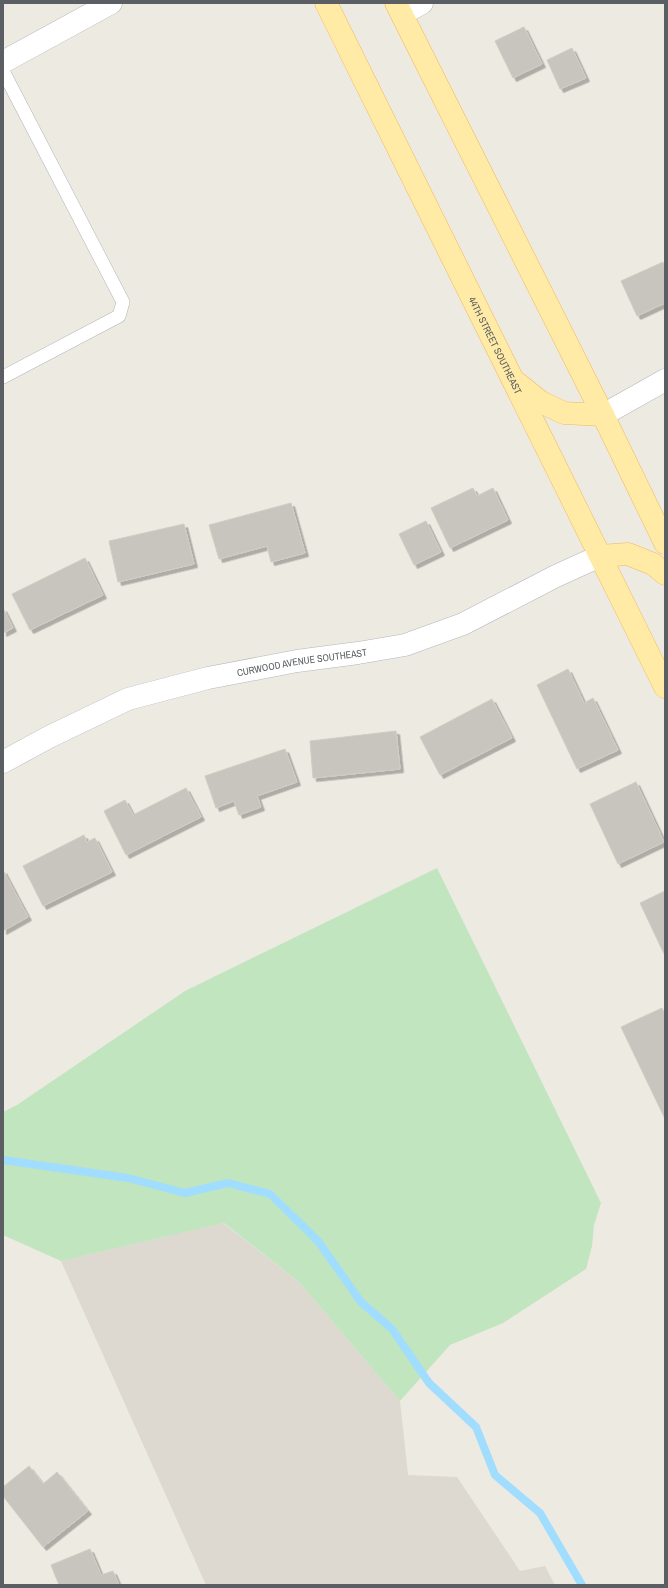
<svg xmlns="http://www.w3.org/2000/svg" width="668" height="1588" viewBox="0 0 668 1588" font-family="'Archivo Narrow',sans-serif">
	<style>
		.education { fill: #ddd9d0 }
		.green { fill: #c1e5be }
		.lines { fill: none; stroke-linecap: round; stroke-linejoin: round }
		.stream { stroke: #a1ddff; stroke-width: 8 }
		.building { fill: #c8c5bf; stroke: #d2cbc1; filter: url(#shadow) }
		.lane-casing { stroke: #b3b6ba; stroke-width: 14 }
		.street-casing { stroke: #b3b6ba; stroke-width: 23 }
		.primary-casing { stroke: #f1bb58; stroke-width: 23 }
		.lane { stroke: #fff; stroke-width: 13 }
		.street { stroke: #fff; stroke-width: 22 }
		.primary { stroke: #ffeaa6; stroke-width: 22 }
		.labels { text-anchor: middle; stroke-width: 3; stroke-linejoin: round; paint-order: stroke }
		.street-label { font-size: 10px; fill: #5b5f63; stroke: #fff }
	</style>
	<defs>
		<filter id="shadow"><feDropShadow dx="3.5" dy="3.5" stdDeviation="0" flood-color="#0004"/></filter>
	</defs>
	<rect width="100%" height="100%" fill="#edeae2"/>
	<!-- education -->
	<path class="education" d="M 223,1223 L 299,1282 L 400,1401 L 408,1475 L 457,1477 L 520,1571 L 545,1566 L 555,1585 L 206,1585 L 61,1261 Z"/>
	<!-- green -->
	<path class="green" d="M 437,868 L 601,1203 L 594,1225 L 592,1246 L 586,1269 L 503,1323 L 450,1345 L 400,1401 L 299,1282 L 224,1223 L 61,1261 L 3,1235 L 3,1112 L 17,1105 L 185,991 Z"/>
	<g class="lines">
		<!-- stream -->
		<path class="stream" d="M 3,1160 L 128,1178 L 185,1193 L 228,1183 L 270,1194 L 318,1241 L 361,1302 L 392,1329 L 429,1383 L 476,1427 L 495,1475 L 540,1513 L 582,1585"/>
	</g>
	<!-- building -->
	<g class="building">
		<path d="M 524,27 L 542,64 L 513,78 L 495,41 Z"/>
		<path d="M 572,48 L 586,78 L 560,89 L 547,60 Z"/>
		<path d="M 663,262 L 665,266 L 665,303 L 637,316 L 621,281 Z"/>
		<path d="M 473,488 L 477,496 L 493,488 L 508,520 L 450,548 L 431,508 Z"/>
		<path d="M 291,503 L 305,553 L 271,562 L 267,546 L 219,559 L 209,525 Z"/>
		<path d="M 426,521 L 441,552 L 414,565 L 399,534 Z"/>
		<path d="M 184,524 L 194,564 L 118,582 L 109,541 Z"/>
		<path d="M 85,558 L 103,595 L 30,630 L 12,594 Z"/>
		<path d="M 3,608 L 13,628 L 3,633 Z"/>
		<path d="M 568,669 L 584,703 L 593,698 L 618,750 L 577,769 L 537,685 Z"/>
		<path d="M 492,699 L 512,738 L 440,775 L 420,737 Z"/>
		<path d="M 396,731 L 400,769 L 313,778 L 310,741 Z"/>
		<path d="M 285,749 L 297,782 L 257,796 L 261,807 L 239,815 L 234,801 L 216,808 L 205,776 Z"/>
		<path d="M 636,782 L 664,842 L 618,864 L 590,804 Z"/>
		<path d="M 186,788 L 201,817 L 126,855 L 104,811 L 125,800 L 133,815 Z"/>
		<path d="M 84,835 L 87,842 L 95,838 L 112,872 L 43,906 L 23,866 Z"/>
		<path d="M 3,870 L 28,917 L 3,931 Z"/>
		<path d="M 665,891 L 665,956 L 640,903 Z"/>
		<path d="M 662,1008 L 665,1014 L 665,1119 L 621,1027 Z"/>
		<path d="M 29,1466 L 43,1484 L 57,1472 L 88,1511 L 43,1547 L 3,1496 L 3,1487 Z"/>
		<path d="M 90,1549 L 101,1575 L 113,1571 L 119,1585 L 59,1585 L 51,1565 Z"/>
	</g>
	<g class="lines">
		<!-- lane casing -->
		<g class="lane-casing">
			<path id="lane" d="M 3,71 L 123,302 L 119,316 L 3,377"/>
		</g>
		<!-- street casing -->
		<g class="street-casing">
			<g id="street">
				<path d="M 402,14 L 422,3"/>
				<path d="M 3,62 L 111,3"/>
				<path d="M 603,415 L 665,380"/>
				<path id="s1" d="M 3,762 L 49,737 L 128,699 L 208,678 L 297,661 L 358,653 L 405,645 L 463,624 L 556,576 L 600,556"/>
			</g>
		</g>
		<!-- primary casing -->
		<g class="primary-casing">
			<g id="primary">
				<path id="s2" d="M 326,3 L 665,687"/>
				<path d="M 396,3 L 603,415 L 665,543"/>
				<path d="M 517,383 L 541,402 L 564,413 L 603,415"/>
				<path d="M 600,556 L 628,554 L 653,564 L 665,574"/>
			</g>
		</g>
		<!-- lane -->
		<use href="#lane" class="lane"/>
		<!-- street -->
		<use href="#street" class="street"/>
		<!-- primary -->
		<use href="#primary" class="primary"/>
	</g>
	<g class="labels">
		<!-- street labels -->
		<g class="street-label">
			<text dy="4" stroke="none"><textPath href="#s2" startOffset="382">44TH STREET SOUTHEAST</textPath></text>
			<text dy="4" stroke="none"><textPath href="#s1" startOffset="318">CURWOOD AVENUE SOUTHEAST</textPath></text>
		</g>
	</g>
	<!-- border -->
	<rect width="668" height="1588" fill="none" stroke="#5b5f63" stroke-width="8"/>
</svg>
